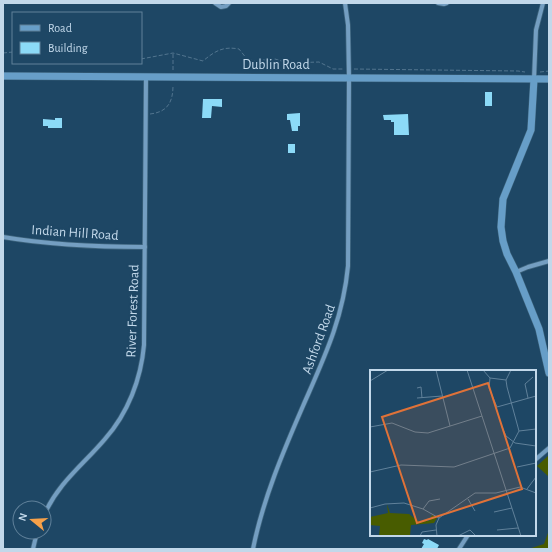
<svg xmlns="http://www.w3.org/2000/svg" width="552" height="552" viewBox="0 0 552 552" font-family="'Alegreya Sans',sans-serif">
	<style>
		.green { fill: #485c00 }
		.building { fill: #8cdaf7 }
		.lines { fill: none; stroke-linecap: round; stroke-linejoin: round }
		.street-casing { stroke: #3e647d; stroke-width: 5.5 }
		.secondary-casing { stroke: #3e647d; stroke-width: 8 }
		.path { stroke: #52758f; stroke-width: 1; stroke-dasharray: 4 2; stroke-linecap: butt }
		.street { stroke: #749ec1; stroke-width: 4 }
		.secondary { stroke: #679ec8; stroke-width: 7 }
		.labels { text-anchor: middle; stroke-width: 4; stroke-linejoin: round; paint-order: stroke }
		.street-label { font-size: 14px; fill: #c2d8ea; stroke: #1e4765 }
		.inset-road { fill: none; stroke: #60819a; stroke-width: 1 }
		.view { fill: #e07238; fill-opacity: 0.15; stroke: #e07238; stroke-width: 2 }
		.inset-edge { fill: none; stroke: #c2d8ea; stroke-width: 2 }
	</style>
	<rect width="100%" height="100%" fill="#1e4765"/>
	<!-- green -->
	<g class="green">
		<path d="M 549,455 L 549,477 L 537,466 Z"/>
		<path d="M 549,530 L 549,549 L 528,549 L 544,544 Z"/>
	</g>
	<!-- building -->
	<g class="building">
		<rect x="485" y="92" width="7" height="14"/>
		<path d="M 203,99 L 222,99 L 222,107 L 212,106 L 211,118 L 202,118 Z"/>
		<path d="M 300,113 L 300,126 L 298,126 L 298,131 L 292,131 L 290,120 L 287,120 L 287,114 Z"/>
		<path d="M 408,114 L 409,135 L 394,135 L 394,122 L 391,122 L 391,120 L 384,120 L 383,115 Z"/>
		<path d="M 55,118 L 62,118 L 62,128 L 48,128 L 48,126 L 43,126 L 43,119 L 55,120 Z"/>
		<rect x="288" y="144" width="7" height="9"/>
		<path d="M 424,539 L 427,540 L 428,539 L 439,545 L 437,549 L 421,549 L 424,544 L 422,543 Z"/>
	</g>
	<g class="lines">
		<!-- street casing -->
		<g class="street-casing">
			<g id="street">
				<path d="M 215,3 L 221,7 L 226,6 L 229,3"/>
				<path d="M 438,3 L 444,4 L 447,3"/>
				<path d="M 534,79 L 536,30 L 543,3"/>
				<path d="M 3,237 C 50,245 97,247 145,247"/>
				<path d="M 516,272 L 528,267 L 549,261"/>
				<path d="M 535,460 L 549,448"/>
				<path d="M 44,515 C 59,482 83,465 105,439 C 128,413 141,379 144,345 L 146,77"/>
				<path d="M 33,549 L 37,532"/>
				<path d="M 253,549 C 263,499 283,452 303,406 C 324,358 343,319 348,266 L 349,78 L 348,25 L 345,3"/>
				<path d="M 459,549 L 468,535"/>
			</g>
		</g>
		<!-- secondary casing -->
		<g class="secondary-casing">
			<g id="secondary">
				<path d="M 3,76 L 549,79"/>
				<path d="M 534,79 L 531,130 L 503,199 L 501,227 L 503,241 L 507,254 L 516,272 L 539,329 L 549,373"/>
			</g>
		</g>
		<!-- path -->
		<g class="path">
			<path d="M 3,53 L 13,52"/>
			<path d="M 141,59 L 173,53 L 203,61 C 215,51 223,46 239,49 L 247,59 L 254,61 L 275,59 L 288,63 L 319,62 L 333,69 L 343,69"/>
			<path d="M 354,69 L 518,71 L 525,72"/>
			<path d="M 173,70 L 173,54"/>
			<path d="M 540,72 L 549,71"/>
			<path d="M 150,114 C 168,112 173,102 173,85"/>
		</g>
		<!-- street -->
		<use href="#street" class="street"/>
		<!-- secondary -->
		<use href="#secondary" class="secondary"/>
	</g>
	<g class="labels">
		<!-- street labels -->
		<g class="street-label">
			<text x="276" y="69">Dublin Road</text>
			<text transform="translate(75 232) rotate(4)" y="5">Indian Hill Road</text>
			<text transform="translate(132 311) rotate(-88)" y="5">River Forest Road</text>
			<text transform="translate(318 339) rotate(-70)" y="5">Ashford Road</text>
		</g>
	</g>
	<!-- overview -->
	<g transform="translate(370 370)">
		<rect width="166" height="166" fill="#1e4765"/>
		<path d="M 17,134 L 20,143 L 39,144 L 48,151 L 59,151 L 62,145 L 67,148 L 64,153 L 41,155 L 40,166 L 9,166 L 10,156 L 0,155 L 0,147 L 18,143 Z" fill="#485c00"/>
		<path class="inset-road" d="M 66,0 L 80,56M 97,0 L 151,166M 113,0 L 120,8 L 136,10M 120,8 L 119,18 L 127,37 L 166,26M 0,11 L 18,0M 47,18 L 51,17 L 52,28M 47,28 L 72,26M 158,28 L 155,14 L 163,7M 0,57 L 22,53 L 45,62 L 58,63 L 112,46M 132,57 L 136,66 L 145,73 L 166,76M 149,61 L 166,59M 147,97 L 166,93M 0,102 L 31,95 L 84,97 L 140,78 L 149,61 L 137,17 L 136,10 L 141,0M 157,119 L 166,107M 98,129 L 105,141M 0,138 L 15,134 L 34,133 L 53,139 L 69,148M 53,139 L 59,131 L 70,129M 124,142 L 142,138M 127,160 L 148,158M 50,166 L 52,162 L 66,160M 67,166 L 66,155 L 69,148 L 105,123 L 126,123 L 150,117 L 166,123M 88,166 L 100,160 L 106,166"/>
		<path class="view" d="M 118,13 L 152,119 L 47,153 L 12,47 Z"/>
		<rect width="166" height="166" class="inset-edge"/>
	</g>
	<!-- border -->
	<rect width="552" height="552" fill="none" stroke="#c2d8ea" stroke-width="8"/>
	<!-- legend -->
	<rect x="12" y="12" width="130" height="52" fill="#1e4765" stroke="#60819a"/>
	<rect x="20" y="25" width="20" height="6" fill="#679ec8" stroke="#60819a"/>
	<text x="48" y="32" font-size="12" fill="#c2d8ea">Road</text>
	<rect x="20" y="42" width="20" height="12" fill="#8cdaf7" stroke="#60819a"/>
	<text x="48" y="52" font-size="12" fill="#c2d8ea">Building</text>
	<!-- north arrow -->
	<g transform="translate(32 520) rotate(288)"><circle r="19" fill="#1e4765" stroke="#60819a"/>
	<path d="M0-3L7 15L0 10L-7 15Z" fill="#f7a149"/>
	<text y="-6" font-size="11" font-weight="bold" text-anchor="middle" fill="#c2d8ea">N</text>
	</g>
</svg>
